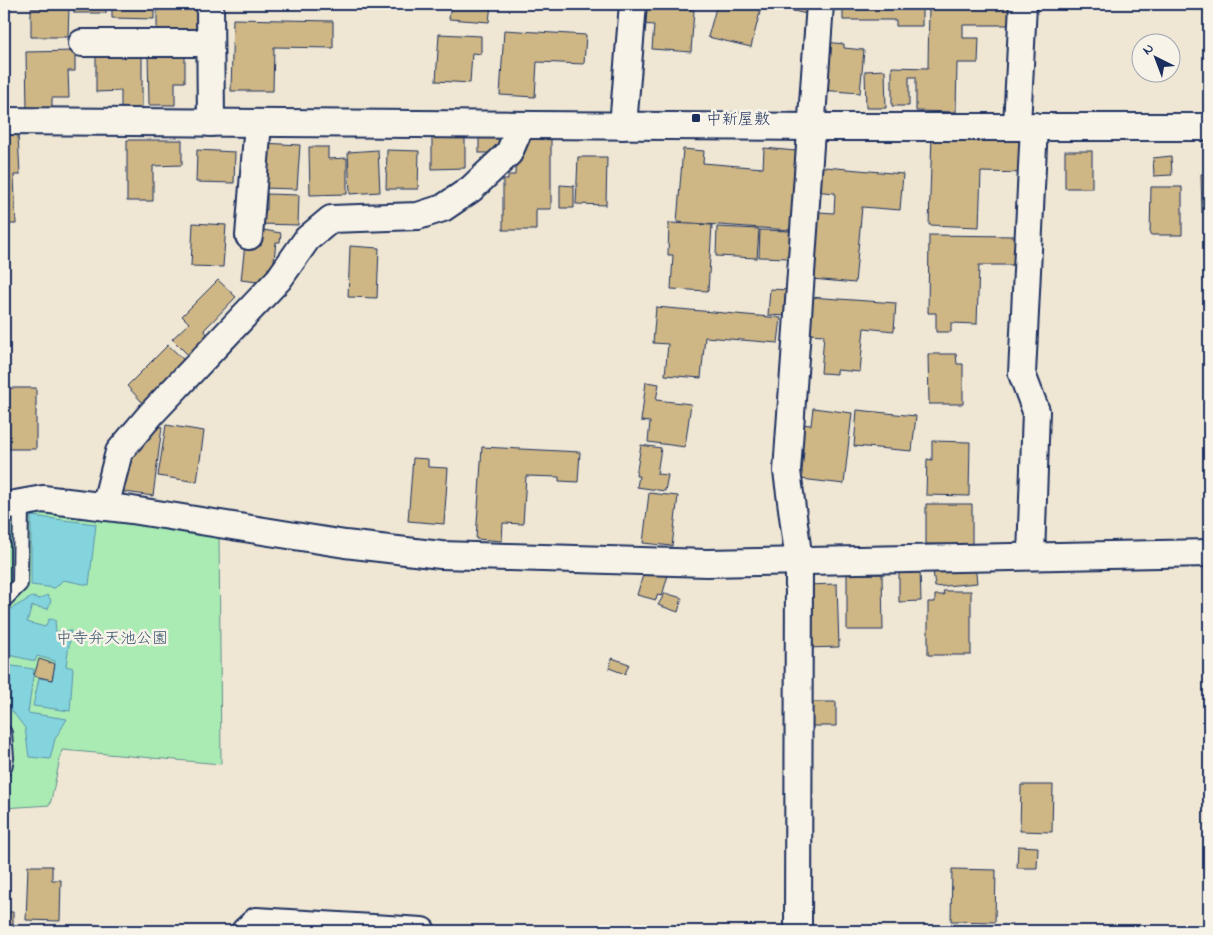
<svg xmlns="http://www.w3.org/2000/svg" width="1213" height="935" viewBox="0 0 1213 935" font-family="'Indie Flower','Klee One',sans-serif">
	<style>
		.green { fill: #aaebb4; stroke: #628d89 }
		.water { fill: #84d4de; stroke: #5a92ab }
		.building { fill: #ceb685; stroke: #1b2f5e }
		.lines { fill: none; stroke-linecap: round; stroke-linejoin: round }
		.service-casing { stroke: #1b2f5e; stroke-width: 18 }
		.minor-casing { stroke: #1b2f5e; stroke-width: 30 }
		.service { stroke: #f7f3e8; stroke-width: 14 }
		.minor { stroke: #f7f3e8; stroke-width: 26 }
		.poi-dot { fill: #1b2f5e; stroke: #f7f3e8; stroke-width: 2 }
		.labels { text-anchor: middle; stroke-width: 5; stroke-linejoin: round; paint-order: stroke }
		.poi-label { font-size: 16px; fill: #1b2f5e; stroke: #f7f3e8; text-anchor: start }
		.park-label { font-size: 16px; fill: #38556f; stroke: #f7f3e8 }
	</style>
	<rect width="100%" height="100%" fill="#efe7d4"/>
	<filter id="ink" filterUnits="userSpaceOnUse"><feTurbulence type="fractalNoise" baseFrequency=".02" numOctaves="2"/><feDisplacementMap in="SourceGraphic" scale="10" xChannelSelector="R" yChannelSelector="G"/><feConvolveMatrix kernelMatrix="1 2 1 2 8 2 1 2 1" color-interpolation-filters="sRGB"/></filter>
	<g filter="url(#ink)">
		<!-- green -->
		<path class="green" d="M 41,504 L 219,532 L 221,764 L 62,750 L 50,805 L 4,808 L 4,511 Z"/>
		<!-- water -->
		<g class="water">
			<path d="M 31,516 L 96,524 L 89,585 L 63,580 L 55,588 L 31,585 Z"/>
			<path d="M 47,595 L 51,600 L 48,609 L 32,606 L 27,622 L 45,627 L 49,619 L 55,620 L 56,632 L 71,631 L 66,666 L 73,668 L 70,711 L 33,706 L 39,678 L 52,680 L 55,661 L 37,656 L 35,661 L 9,655 L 9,610 L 32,597 L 40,599 Z"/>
			<path d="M 5,665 L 34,669 L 28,713 L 67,719 L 55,739 L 50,759 L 29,757 L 25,728 L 9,707 L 11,692 L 4,685 Z"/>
		</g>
		<!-- building -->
		<g class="building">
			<rect x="74" y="4" width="32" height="9"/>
			<path d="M 112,4 L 154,4 L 154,19 L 112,18 Z"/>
			<path d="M 157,4 L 207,4 L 207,10 L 196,10 L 196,37 L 157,37 Z"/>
			<path d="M 451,4 L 491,4 L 489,22 L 449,19 Z"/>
			<path d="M 643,4 L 662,4 L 662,7 L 694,10 L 691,52 L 652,49 L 654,25 L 641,24 Z"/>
			<path d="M 717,4 L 809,4 L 807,14 L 762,4 L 751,47 L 708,37 Z"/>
			<path d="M 830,4 L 922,4 L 922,26 L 896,26 L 896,20 L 843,20 L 843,10 L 830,10 Z"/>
			<path d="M 929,4 L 1011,4 L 1011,25 L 963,25 L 963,38 L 979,38 L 978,63 L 957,63 L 956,112 L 916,111 L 916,77 L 909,77 L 909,106 L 892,106 L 892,67 L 928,68 Z"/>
			<path d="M 31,8 L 69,8 L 68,37 L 31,37 Z"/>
			<path d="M 233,19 L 333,21 L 333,48 L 274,47 L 273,91 L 231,91 Z"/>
			<path d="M 504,30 L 586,35 L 584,64 L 537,62 L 535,97 L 500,95 Z"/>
			<path d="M 439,34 L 481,36 L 481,54 L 472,53 L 470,83 L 436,81 Z"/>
			<path d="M 825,42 L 844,44 L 844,48 L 864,50 L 860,93 L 820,90 Z"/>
			<path d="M 142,50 L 142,110 L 121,110 L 121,91 L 96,92 L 96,51 Z"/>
			<path d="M 75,51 L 75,71 L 68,71 L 69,98 L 52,98 L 52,112 L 27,112 L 26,52 Z"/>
			<path d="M 185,52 L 185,82 L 175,82 L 175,105 L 149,105 L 148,53 Z"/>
			<path d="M 885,70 L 886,108 L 866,108 L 865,71 Z"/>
			<path d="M 4,134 L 18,134 L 20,175 L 14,175 L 16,224 L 4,224 Z"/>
			<path d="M 932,135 L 1027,137 L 1026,173 L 981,172 L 979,227 L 929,225 Z"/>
			<rect x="479" y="136" width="23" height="17"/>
			<path d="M 465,137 L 465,168 L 432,169 L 432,138 Z"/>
			<path d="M 516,137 L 551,137 L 551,209 L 536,209 L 536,230 L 503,230 L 503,180 L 508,180 L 508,175 L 515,175 Z"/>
			<path d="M 127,140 L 182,140 L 182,165 L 153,166 L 153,201 L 127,201 Z"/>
			<path d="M 263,143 L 300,145 L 297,189 L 261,188 Z"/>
			<path d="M 309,147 L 328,147 L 328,159 L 347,158 L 347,194 L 310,195 Z"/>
			<path d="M 764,148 L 796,151 L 790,230 L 677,222 L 683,149 L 704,151 L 703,163 L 763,168 Z"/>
			<path d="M 197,150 L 235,152 L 234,183 L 196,182 Z"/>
			<path d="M 378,150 L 380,192 L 350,194 L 348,152 Z"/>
			<path d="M 387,150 L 419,151 L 418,189 L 386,189 Z"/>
			<rect x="1065" y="151" width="27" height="37"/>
			<path d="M 1171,156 L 1172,175 L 1154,176 L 1153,158 Z"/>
			<path d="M 578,157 L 607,157 L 606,205 L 576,204 Z"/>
			<path d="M 814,166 L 903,174 L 900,210 L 862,207 L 855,283 L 812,279 L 819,212 L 834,213 L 835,193 L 812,191 Z"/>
			<path d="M 1201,174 L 1209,174 L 1209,212 L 1202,213 Z"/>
			<path d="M 560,185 L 574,186 L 574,208 L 560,208 Z"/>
			<path d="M 1151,187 L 1182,187 L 1182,235 L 1150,235 Z"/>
			<path d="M 267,194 L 299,195 L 298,225 L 260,224 L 260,210 L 267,210 Z"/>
			<path d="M 193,223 L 226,225 L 223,267 L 191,266 Z"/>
			<path d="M 669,223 L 712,225 L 708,291 L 671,289 L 673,255 L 668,255 Z"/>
			<path d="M 717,227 L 759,229 L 757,258 L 716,256 Z"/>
			<path d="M 263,230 L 281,233 L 280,242 L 276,242 L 273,269 L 268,268 L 266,283 L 241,280 L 245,244 L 261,246 Z"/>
			<path d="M 760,230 L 791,231 L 789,258 L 759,257 Z"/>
			<path d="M 929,235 L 1016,236 L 1015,265 L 979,265 L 977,324 L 951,323 L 951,332 L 936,332 L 936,313 L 928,313 Z"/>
			<path d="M 350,246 L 379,248 L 377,298 L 348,297 Z"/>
			<path d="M 218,280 L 236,297 L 204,330 L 208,335 L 188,355 L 172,339 L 189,323 L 182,316 Z"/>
			<path d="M 770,289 L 790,290 L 788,316 L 768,315 Z"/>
			<path d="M 810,297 L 896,303 L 894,331 L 864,328 L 860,372 L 837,370 L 837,374 L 821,373 L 824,335 L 807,334 Z"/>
			<path d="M 656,307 L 781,318 L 778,343 L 705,337 L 701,378 L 665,375 L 668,344 L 653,343 Z"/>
			<path d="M 168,345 L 185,361 L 143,403 L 127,386 Z"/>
			<path d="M 928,354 L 956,354 L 957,364 L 963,364 L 963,404 L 929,404 Z"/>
			<path d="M 646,382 L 659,384 L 656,400 L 691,404 L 685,447 L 648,442 L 650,422 L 641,421 Z"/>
			<rect x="4" y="388" width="32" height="61"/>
			<path d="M 813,408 L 852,413 L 844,484 L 801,479 L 804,452 L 796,451 L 800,424 L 811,425 Z"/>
			<path d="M 857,410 L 916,416 L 912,451 L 854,446 Z"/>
			<path d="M 148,423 L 162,427 L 153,496 L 118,491 L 128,450 Z"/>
			<path d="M 166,425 L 204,431 L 197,482 L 158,476 Z"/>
			<path d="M 932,441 L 970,442 L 969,496 L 926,495 L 927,459 L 932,460 Z"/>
			<path d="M 641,445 L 661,448 L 657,474 L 668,475 L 665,491 L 637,487 L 639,476 L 636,476 Z"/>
			<path d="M 482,447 L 580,452 L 578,482 L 559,481 L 559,477 L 526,476 L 523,524 L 503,523 L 502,541 L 476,539 Z"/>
			<path d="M 413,458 L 428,459 L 428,467 L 448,468 L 444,524 L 408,521 Z"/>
			<path d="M 649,493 L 678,496 L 672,546 L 643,543 Z"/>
			<path d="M 926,504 L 972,504 L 972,545 L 926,544 Z"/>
			<path d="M 975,565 L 977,583 L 935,587 L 933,570 Z"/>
			<path d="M 645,568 L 668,575 L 662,596 L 657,595 L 656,600 L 637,595 Z"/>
			<path d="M 920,570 L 921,601 L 899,602 L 899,571 Z"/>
			<path d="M 847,574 L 882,574 L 883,630 L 847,630 Z"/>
			<path d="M 837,584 L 839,647 L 806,648 L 804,585 Z"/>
			<path d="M 943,591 L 971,591 L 971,655 L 928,655 L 928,602 L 935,602 L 935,595 L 944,595 Z"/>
			<path d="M 665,593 L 682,598 L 678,612 L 658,605 Z"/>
			<path d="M 612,658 L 629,664 L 625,674 L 609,668 Z"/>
			<path d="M 39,659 L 55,664 L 52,680 L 34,676 Z"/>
			<rect x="808" y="702" width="28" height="24"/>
			<path d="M 1021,785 L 1053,785 L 1052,832 L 1020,831 Z"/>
			<path d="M 1018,846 L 1038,847 L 1037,868 L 1017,868 Z"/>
			<path d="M 28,866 L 52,866 L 52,880 L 61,880 L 60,921 L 26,920 Z"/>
			<path d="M 4,868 L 4,912 L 13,912 L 13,931 L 4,931 Z"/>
			<path d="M 952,869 L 996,870 L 995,922 L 951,921 Z"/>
		</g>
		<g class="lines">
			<!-- service casing -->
			<g class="service-casing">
				<g id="service">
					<path d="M 4,600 L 20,584 L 21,503"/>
					<path d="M 4,733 L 6,758 L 4,768"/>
				</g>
			</g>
			<!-- minor casing -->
			<g class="minor-casing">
				<g id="minor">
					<path d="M 210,4 L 211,123"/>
					<path d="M 82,43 L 209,43"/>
					<path d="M 4,121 L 812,127 L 1209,127"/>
					<path d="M 623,126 L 633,4"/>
					<path d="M 1017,126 L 1023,4"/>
					<path d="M 249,236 L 258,123"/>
					<path d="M 4,506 L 43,499 L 132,510 L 345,544 L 441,555 L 707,563 L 1209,553"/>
					<path d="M 105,507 L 119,452 L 152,413 L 279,279 L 307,239 L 331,219 L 418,216 L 443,208 L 471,189 L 509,153 L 521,125"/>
					<path d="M 1031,556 L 1036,411 L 1022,374 L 1034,126"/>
					<path d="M 245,931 L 256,921 L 422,931"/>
					<path d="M 798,931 L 799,561 L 787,471 L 820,4"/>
				</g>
			</g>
			<!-- service -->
			<use href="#service" class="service"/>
			<!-- minor -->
			<use href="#minor" class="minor"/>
		</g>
	</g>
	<!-- markers -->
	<rect class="poi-dot" x="691" y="113" width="10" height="10" rx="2.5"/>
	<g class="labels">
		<!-- poi labels -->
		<g class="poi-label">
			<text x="706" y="124">中新屋敷</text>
		</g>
		<!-- park labels -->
		<g class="park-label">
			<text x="112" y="643">中寺弁天池公園</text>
		</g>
	</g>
	<!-- margin -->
	<rect width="1213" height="935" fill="none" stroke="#f7f3e8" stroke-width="20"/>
	<rect x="10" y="10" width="1193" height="915" fill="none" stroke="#1b2f5e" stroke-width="2" filter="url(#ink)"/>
	<!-- north arrow -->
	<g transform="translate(1156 58) rotate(318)"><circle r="24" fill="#f7f3e8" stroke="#9fa5b1"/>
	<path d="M0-4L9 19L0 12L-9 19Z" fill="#1b2f5e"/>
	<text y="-8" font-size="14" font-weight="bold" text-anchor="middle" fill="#1b2f5e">N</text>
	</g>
</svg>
